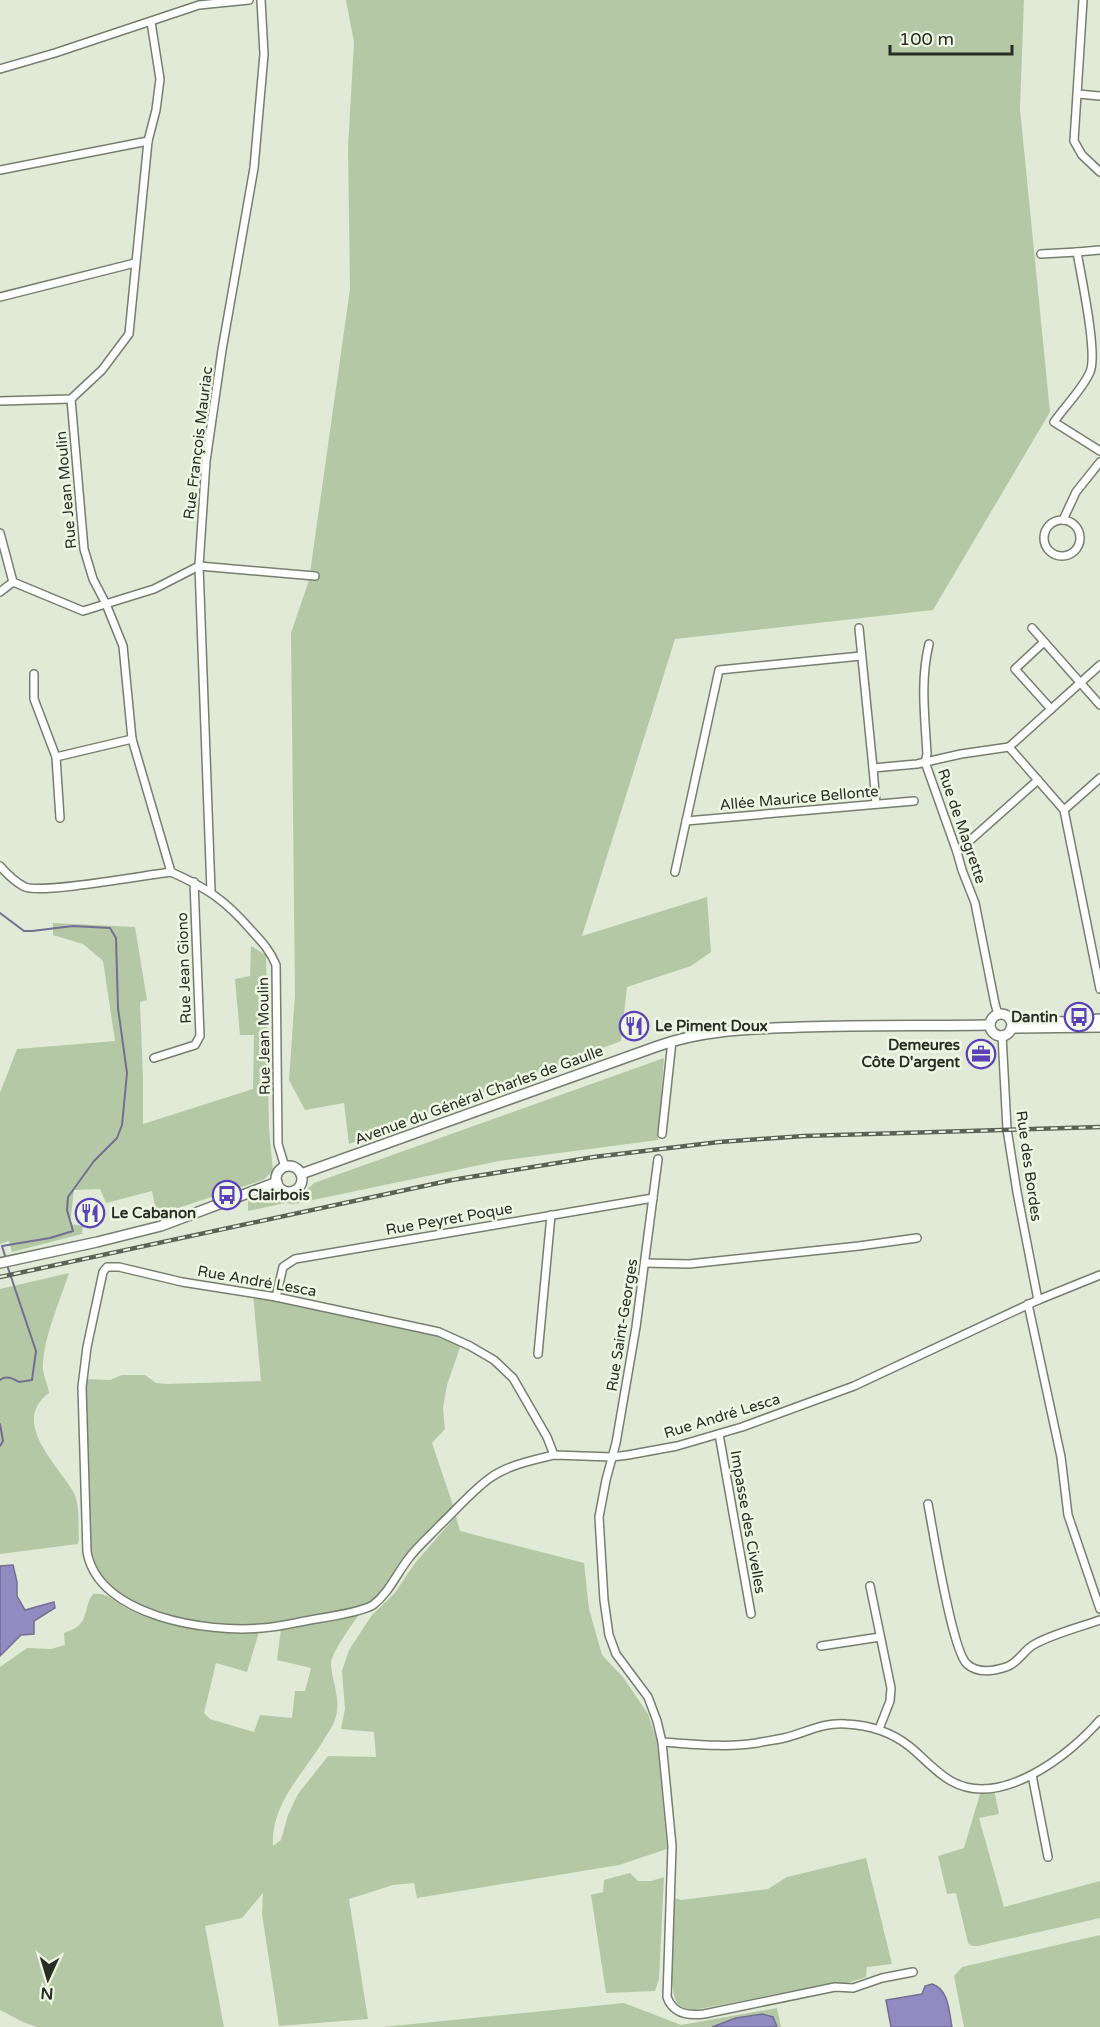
<svg xmlns="http://www.w3.org/2000/svg" width="1100" height="2027" viewBox="0 0 1100 2027" font-family="'Varela Round',sans-serif">
	<style>
		.green { fill: #b5c8a5 }
		.water { fill: #918bc2; stroke: #726f93; stroke-width: 1.5 }
		.lines { fill: none; stroke-linecap: round; stroke-linejoin: round }
		.stream { stroke: #726f93; stroke-width: 2 }
		.minor-casing { stroke: #767f6f; stroke-width: 10 }
		.secondary-casing { stroke: #767f6f; stroke-width: 12 }
		.minor { stroke: #fff; stroke-width: 7 }
		.secondary { stroke: #fff; stroke-width: 9 }
		.rail-casing { stroke: #5c6157; stroke-width: 4.5 }
		.rail { stroke: #edf7e4; stroke-width: 2; stroke-dasharray: 7; stroke-linecap: butt }
		.labels { text-anchor: middle; stroke-width: 5; stroke-linejoin: round; paint-order: stroke }
		.street-label { font-size: 15px; fill: #2a2d26; stroke: #edf7e4 }
		.poi-label { font-size: 15px; font-weight: bold; fill: #2a2d26; stroke: #edf7e4; text-anchor: start }
	</style>
	<rect width="100%" height="100%" fill="#e0ead7"/>
	<!-- green -->
	<g class="green">
		<path d="M 346,0 L 1024,0 L 1020,109 L 1050,412 L 933,610 L 675,639 L 582,936 L 707,897 L 711,952 L 691,966 L 627,987 L 621,1041 L 349,1144 L 344,1103 L 305,1110 L 289,1080 L 295,994 L 291,633 L 309,580 L 350,289 L 348,147 L 354,42 Z"/>
		<path d="M 53,923 L 135,927 L 147,1000 L 140,1002 L 143,1079 L 143,1124 L 253,1089 L 254,1035 L 240,1035 L 235,979 L 250,976 L 251,946 L 266,955 L 269,1129 L 273,1171 L 263,1180 L 157,1215 L 152,1191 L 106,1203 L 100,1189 L 74,1190 L 70,1224 L 83,1226 L 82,1234 L 12,1252 L 9,1241 L 0,1244 L 0,1093 L 17,1049 L 115,1041 L 103,961 L 83,944 L 53,935 Z"/>
		<path d="M 664,1058 L 658,1140 L 499,1161 L 294,1204 L 285,1203 L 248,1211 L 248,1201 L 271,1195 L 281,1200 L 299,1197 L 314,1183 Z"/>
		<path d="M 69,1273 C 60,1301 44,1336 43,1365 C 42,1374 48,1384 49,1393 C 9,1422 59,1466 74,1493 C 80,1505 78,1525 79,1539 L 78,1544 L 0,1554 L 0,1289 Z"/>
		<path d="M 253,1294 L 439,1332 L 462,1342 L 447,1385 L 443,1408 L 445,1429 L 432,1443 L 455,1511 L 409,1557 L 371,1606 L 262,1628 L 218,1629 L 143,1610 L 111,1591 L 88,1559 L 83,1379 L 110,1380 L 122,1375 L 145,1375 L 156,1383 L 167,1384 L 261,1381 Z"/>
		<path d="M 456,1516 L 460,1531 L 584,1563 L 589,1609 L 602,1655 L 623,1677 L 648,1714 L 657,1741 L 667,1849 L 619,1865 L 417,1898 L 414,1883 L 393,1885 L 349,1899 L 368,2019 L 279,2026 L 262,1914 L 263,1893 L 242,1918 L 205,1926 L 224,2027 L 37,2027 L 23,2022 L 0,2010 L 0,1667 L 27,1648 L 51,1649 L 65,1645 L 64,1633 C 68,1631 75,1629 78,1626 C 88,1618 85,1604 93,1594 C 110,1592 115,1603 130,1610 C 167,1628 219,1636 259,1632 L 247,1672 L 216,1663 L 204,1713 L 210,1719 L 254,1732 L 260,1715 L 292,1718 L 295,1691 L 305,1691 L 311,1668 L 277,1660 L 281,1629 L 361,1612 C 353,1623 331,1653 331,1664 C 332,1683 342,1700 335,1719 C 334,1725 329,1731 326,1736 C 306,1772 271,1801 273,1846 L 281,1840 L 288,1815 L 298,1794 L 328,1756 L 376,1757 L 374,1732 L 341,1729 L 345,1709 L 342,1671 L 349,1650 L 372,1615 L 394,1594 L 415,1563 Z"/>
		<path d="M 994,1790 L 999,1814 L 979,1818 L 1004,1907 L 1100,1881 L 1100,1918 L 978,1946 L 972,1946 L 968,1943 L 956,1893 L 947,1894 L 938,1856 L 964,1848 L 980,1794 Z"/>
		<path d="M 866,1858 L 892,1964 L 867,1967 L 866,1977 L 844,1984 L 838,1983 L 828,1984 L 694,2010 C 688,2009 681,2008 677,2003 C 667,1987 674,1920 674,1898 L 681,1900 L 768,1889 L 787,1877 Z"/>
		<path d="M 630,1873 L 638,1881 L 651,1881 L 664,1877 L 659,1979 L 655,1991 L 606,1993 L 591,1895 L 603,1892 L 604,1880 Z"/>
		<path d="M 1100,1935 L 1100,2027 L 964,2027 L 954,1976 L 962,1967 Z"/>
		<path d="M 624,2003 L 681,2025 L 777,2008 L 781,2027 L 383,2027 Z"/>
	</g>
	<!-- water -->
	<g class="water">
		<path d="M 13,1565 L 17,1582 L 17,1596 L 25,1610 L 54,1602 L 55,1608 L 34,1621 L 34,1634 L 21,1635 L 0,1656 L 0,1566 Z"/>
		<path d="M 932,1984 C 949,1989 949,2012 952,2027 L 891,2027 L 886,2000 L 922,1994 L 925,1986 Z"/>
		<path d="M 762,2014 L 773,2017 L 777,2027 L 712,2027 L 736,2018 Z"/>
	</g>
	<g class="lines">
		<!-- stream -->
		<g class="stream">
			<path d="M 0,913 L 24,931 L 32,931 L 73,926 L 110,928 L 116,938 L 118,1008 L 127,1073 L 122,1125 L 117,1138 L 94,1161 L 68,1197 L 67,1210 L 73,1231 L 50,1238 L 2,1246 L 6,1259"/>
			<path d="M 0,1380 C 6,1375 13,1378 19,1382 L 32,1380 L 36,1351 L 7,1265"/>
			<path d="M 0,1424 L 3,1441 L 0,1446"/>
		</g>
		<!-- minor casing -->
		<g class="minor-casing">
			<g id="minor">
				<path d="M 1083,0 L 1074,141 L 1082,155 L 1100,172"/>
				<path d="M 151,22 L 160,79 L 156,110 L 148,141 L 129,334 L 102,370 L 71,399 L 84,549 L 93,579 L 106,604 L 123,646 L 132,739 L 171,872 C 207,888 225,900 251,930 C 261,941 270,950 276,965 L 278,1144 L 285,1167"/>
				<path d="M 0,69 L 55,53 L 199,5 L 249,0"/>
				<path d="M 1078,94 L 1100,96"/>
				<path d="M 0,170 L 148,141"/>
				<path d="M 1100,250 L 1077,252 C 1081,276 1098,354 1090,372 C 1082,390 1065,406 1054,422 L 1100,451"/>
				<path d="M 1041,254 L 1077,252"/>
				<path d="M 0,297 L 135,263"/>
				<path d="M 0,401 L 71,399"/>
				<circle cx="1062" cy="538" r="18"/>
				<path d="M 1063,520 L 1076,492 L 1100,462"/>
				<path d="M 0,533 L 13,582"/>
				<path d="M 0,592 L 13,582 L 83,611 L 154,589 L 199,566 L 315,576"/>
				<path d="M 859,628 L 873,768"/>
				<path d="M 1032,628 L 1100,705"/>
				<path d="M 1044,642 L 1015,669 L 1051,709"/>
				<path d="M 929,644 C 920,681 925,717 927,754 L 925,762 L 957,852 L 962,870 L 975,903 L 995,1004 L 998,1014"/>
				<path d="M 34,674 L 34,699 L 56,757 L 60,818"/>
				<path d="M 1009,747 L 1064,810 L 1100,989"/>
				<path d="M 56,757 L 132,739"/>
				<path d="M 876,804 L 873,768 L 917,764 L 961,754 L 1009,747 L 1100,665"/>
				<path d="M 1064,810 L 1100,778"/>
				<path d="M 686,821 L 914,801"/>
				<path d="M 957,852 L 1038,780"/>
				<path d="M 0,866 C 7,874 15,882 25,887 C 42,894 146,875 171,872"/>
				<path d="M 675,872 L 719,670 L 861,656"/>
				<path d="M 211,891 L 199,566 L 206,461 L 222,350 L 254,168 L 264,54 L 261,0"/>
				<path d="M 1002,1035 L 1007,1129 L 1017,1192 L 1038,1300"/>
				<path d="M 154,1058 L 195,1045 L 200,1036 L 194,882"/>
				<path d="M 662,1134 L 672,1041"/>
				<path d="M 658,1159 L 636,1327 L 616,1443 L 606,1480 L 599,1517 L 604,1600 L 609,1635 L 616,1654 L 648,1697 L 657,1721 L 662,1742 L 672,1846 L 667,1997 C 673,2014 688,2016 704,2014 L 835,1987 L 853,1988 L 882,1978 L 913,1972"/>
				<path d="M 645,1263 L 689,1264 L 859,1246 L 917,1238"/>
				<path d="M 276,1297 L 283,1267 L 295,1259 L 653,1198"/>
				<path d="M 1028,1304 L 1061,1457 L 1068,1515 L 1100,1609"/>
				<path d="M 538,1354 L 551,1215"/>
				<path d="M 719,1434 L 751,1614"/>
				<path d="M 554,1455 C 533,1460 508,1465 490,1478 C 472,1491 456,1510 440,1525 C 430,1536 418,1546 409,1558 C 397,1573 389,1593 373,1605 C 363,1611 329,1617 316,1619 C 298,1622 280,1627 262,1628 C 208,1633 99,1617 87,1552 L 82,1387 L 87,1347 L 103,1272 L 107,1267 L 119,1267 L 182,1282 L 276,1297 L 439,1332 L 470,1346 L 494,1360 L 513,1378 L 547,1437 L 554,1455 L 612,1457 L 628,1455 L 677,1446 L 742,1427 L 854,1386 L 1038,1300 L 1100,1275"/>
				<path d="M 928,1504 C 933,1530 952,1651 967,1664 C 978,1674 994,1671 1006,1667 C 1019,1663 1024,1649 1035,1644 C 1053,1634 1080,1627 1100,1620"/>
				<path d="M 870,1586 L 891,1688 L 890,1701 L 879,1729"/>
				<path d="M 821,1646 L 880,1637"/>
				<path d="M 662,1742 C 693,1744 726,1748 757,1743 C 766,1741 775,1740 784,1738 C 805,1733 823,1722 846,1724 C 868,1725 891,1732 909,1746 C 923,1757 935,1772 951,1781 C 1000,1809 1069,1756 1100,1720"/>
				<path d="M 1032,1775 L 1048,1857"/>
			</g>
		</g>
		<!-- secondary casing -->
		<g class="secondary-casing">
			<g id="secondary">
				<circle cx="1001" cy="1025" r="11"/>
				<path d="M 1011,1021 L 1070,1022 L 1100,1019"/>
				<path d="M 1011,1028 L 1100,1027"/>
				<circle cx="289" cy="1179" r="13"/>
				<path d="M 301,1174 L 658,1046 C 705,1029 753,1029 802,1027 C 865,1025 927,1026 990,1025"/>
				<path d="M 0,1263 L 97,1242 L 161,1226 L 277,1182"/>
			</g>
		</g>
		<!-- minor -->
		<use href="#minor" class="minor"/>
		<!-- secondary -->
		<use href="#secondary" class="secondary"/>
		<!-- rail casing -->
		<g class="rail-casing">
			<path id="rail" d="M 0,1277 L 452,1180 L 594,1157 L 719,1142 L 804,1136 L 1100,1127"/>
		</g>
		<!-- rail -->
		<use href="#rail" class="rail"/>
	</g>
	<!-- icons -->
	<defs>
		<g id="bus-ring" transform="scale(1.5)"><circle r="9.5" fill="#edf7e4" stroke="#5c40b8" stroke-width="1.5"/><path d="M-5-6H5V4H4V6H2V4H-2V6H-4V4H-5ZM-3.5-4V0h7V-4ZM-3.5 1.2v1.5H-2V1.2ZM2 1.2v1.5H3.5V1.2Z" fill="#5c40b8"/></g>
		<g id="restaurant-ring" transform="scale(1.5)"><circle r="9.5" fill="#edf7e4" stroke="#5c40b8" stroke-width="1.5"/><path d="M-5-6h1v4h1v-4h1v4h1v-4h1v5L-1.5 .5V6h-2V.5L-5-1ZM5-6V6H3V1.5H1.5Q1.5-4 5-6Z" fill="#5c40b8"/></g>
		<g id="office-ring" transform="scale(1.5)"><circle r="9.5" fill="#edf7e4" stroke="#5c40b8" stroke-width="1.5"/><path d="M-6-3h4V-5.5h4V-3h4V5H-6ZM-1-4.5V-3h2v-1.5ZM-6 0V1H6V0Z" fill="#5c40b8"/></g>
	</defs>
	<g fill-rule="evenodd">
		<use href="#bus-ring" x="1079" y="1017"/>
		<use href="#restaurant-ring" x="634" y="1026"/>
		<use href="#office-ring" x="981" y="1054"/>
		<use href="#bus-ring" x="227" y="1195"/>
		<use href="#restaurant-ring" x="90" y="1213"/>
	</g>
	<g class="labels">
		<!-- street labels -->
		<g class="street-label">
			<text transform="translate(198 443) rotate(-83)" y="5">Rue François Mauriac</text>
			<text transform="translate(66 490) rotate(-95)" y="5">Rue Jean Moulin</text>
			<text transform="translate(799 798) rotate(-5)" y="5">Allée Maurice Bellonte</text>
			<text transform="translate(962 826) rotate(71)" y="5">Rue de Magrette</text>
			<text transform="translate(184 968) rotate(-92)" y="5">Rue Jean Giono</text>
			<text transform="translate(264 1036) rotate(-91)" y="5">Rue Jean Moulin</text>
			<text transform="translate(479 1095) rotate(-20)" y="5">Avenue du Général Charles de Gaulle</text>
			<text transform="translate(1029 1166) rotate(82)" y="5">Rue des Bordes</text>
			<text transform="translate(449 1219) rotate(-10)" y="5">Rue Peyret Poque</text>
			<text transform="translate(257 1281) rotate(10)" y="5">Rue André Lesca</text>
			<text transform="translate(622 1325) rotate(-81)" y="5">Rue Saint-Georges</text>
			<text transform="translate(722 1416) rotate(-17)" y="5">Rue André Lesca</text>
			<text transform="translate(748 1522) rotate(80)" y="5">Impasse des Civelles</text>
		</g>
		<!-- poi labels -->
		<g class="poi-label">
			<text x="1058" y="1022" text-anchor="end">Dantin</text>
			<text x="655" y="1031">Le Piment Doux</text>
			<text x="960" y="1050" text-anchor="end">Demeures<tspan x="960" dy="17">Côte D'argent</tspan></text>
			<text x="248" y="1200">Clairbois</text>
			<text x="111" y="1218">Le Cabanon</text>
		</g>
	</g>
	<!-- north arrow -->
	<g transform="translate(48 1979) rotate(184)" stroke="#edf7e4" stroke-width="4.5" paint-order="stroke">
	<path d="M0-4.5L10 22L0 15L-10 22Z" fill="#2a2d26"/>
	<text y="-9" font-size="16" font-weight="bold" text-anchor="middle" fill="#2a2d26">N</text>
	</g>
	<!-- scale -->
	<path d="M890 45v9h122v-9" fill="none" stroke="#2a2d26" stroke-width="3"/>
	<text x="899" y="45" font-size="18" fill="#2a2d26" stroke="#edf7e4" stroke-width="4.5" paint-order="stroke">100 m</text>
</svg>
